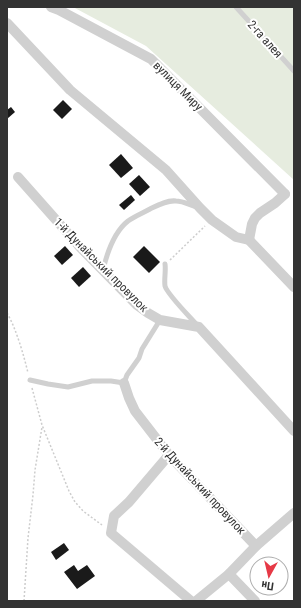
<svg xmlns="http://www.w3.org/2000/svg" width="301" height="608" viewBox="0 0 301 608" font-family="'Roboto Condensed',sans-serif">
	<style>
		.green { fill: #e6ecdf }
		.building { fill: #1a1a1a }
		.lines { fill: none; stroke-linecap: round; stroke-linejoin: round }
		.path { stroke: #cdcdcd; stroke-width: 1.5; stroke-dasharray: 2 2; stroke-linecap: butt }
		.service { stroke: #d0d0d0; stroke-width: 5 }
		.minor { stroke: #d0d0d0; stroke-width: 10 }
		.labels { text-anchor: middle; stroke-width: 4; stroke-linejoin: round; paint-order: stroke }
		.street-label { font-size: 12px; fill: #333; stroke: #fff }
	</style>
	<rect width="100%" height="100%" fill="#fff"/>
	<!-- green -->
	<path class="green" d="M 73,7 L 294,7 L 294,180 L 146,46 Z"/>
	<!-- building -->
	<g class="building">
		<path d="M 63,100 L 72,109 L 62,119 L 53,110 Z"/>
		<path d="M 11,107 L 15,112 L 7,119 L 7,110 Z"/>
		<path d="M 121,154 L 133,168 L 121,178 L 109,165 Z"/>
		<path d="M 139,175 L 150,187 L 140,196 L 129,184 Z"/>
		<path d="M 131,195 L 135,200 L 124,210 L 119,205 Z"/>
		<path d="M 65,246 L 73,255 L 62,265 L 54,256 Z"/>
		<path d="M 144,246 L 160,262 L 149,273 L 133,257 Z"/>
		<path d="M 83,267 L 91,276 L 79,287 L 71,278 Z"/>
		<path d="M 64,543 L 69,550 L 56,560 L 51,552 Z"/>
		<path d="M 74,565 L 78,571 L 87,565 L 95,576 L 77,589 L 64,572 Z"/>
	</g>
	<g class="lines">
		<!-- path -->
		<g class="path">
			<path d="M 170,260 L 205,226"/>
			<path d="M 7,313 C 16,328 24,356 28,373"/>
			<path d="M 32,388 L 42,425 L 69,491 L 75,502 L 83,511 L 102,525"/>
			<path d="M 24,601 L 28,538 L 33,495 L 35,470 L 42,427"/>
		</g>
		<!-- service -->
		<g class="service">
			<path d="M 236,7 L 294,71"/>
			<path d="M 165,264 C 166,271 164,279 165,286 C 167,294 190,317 197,325"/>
			<path d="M 103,270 C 107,253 114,232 128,221 C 135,216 143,213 150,209 C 158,205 167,200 176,201 C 183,201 190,205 197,207"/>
			<path d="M 30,380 L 48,384 L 68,387 L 92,381 L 111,381 L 124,383 L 127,375 L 139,358 L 142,349 L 160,320"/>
		</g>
		<!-- minor -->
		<g class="minor">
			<path d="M 51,7 L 59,10 L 151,59 L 285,194"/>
			<path d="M 7,23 L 70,90 L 166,170 L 200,208 L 212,220 L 236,237 L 249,240 L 294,287"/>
			<path d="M 18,177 L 80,247 L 137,305 L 148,313 L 160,320 L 199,327 L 294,431"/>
			<path d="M 249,240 L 252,224 L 255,218 L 260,213 L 275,203 L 285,194"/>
			<path d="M 124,383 L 129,398 L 135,411 L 169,455 L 256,546"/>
			<path d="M 169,455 L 129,502 L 114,516 L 111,533 L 191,601"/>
			<path d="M 229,574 L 255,601"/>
			<path d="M 196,601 L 229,574 L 256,546 L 294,513"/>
		</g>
	</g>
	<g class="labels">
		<!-- street labels -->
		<g class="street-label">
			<text transform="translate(265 39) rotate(48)" y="4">2-га алея</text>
			<text transform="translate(178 86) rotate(45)" y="4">вулиця Миру</text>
			<text transform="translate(101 265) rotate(45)" y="4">1-й Дунайський провулок</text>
			<text transform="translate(200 486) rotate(47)" y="4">2-й Дунайський провулок</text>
		</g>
	</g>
	<!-- border -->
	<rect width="301" height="608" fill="none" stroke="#333333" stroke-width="16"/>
	<!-- north arrow -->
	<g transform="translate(269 576) rotate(188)"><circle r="19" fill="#ffffff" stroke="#adadad"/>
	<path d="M0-3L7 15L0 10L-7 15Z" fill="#e63946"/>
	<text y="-6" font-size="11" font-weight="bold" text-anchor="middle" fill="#333333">Пн</text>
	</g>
</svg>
